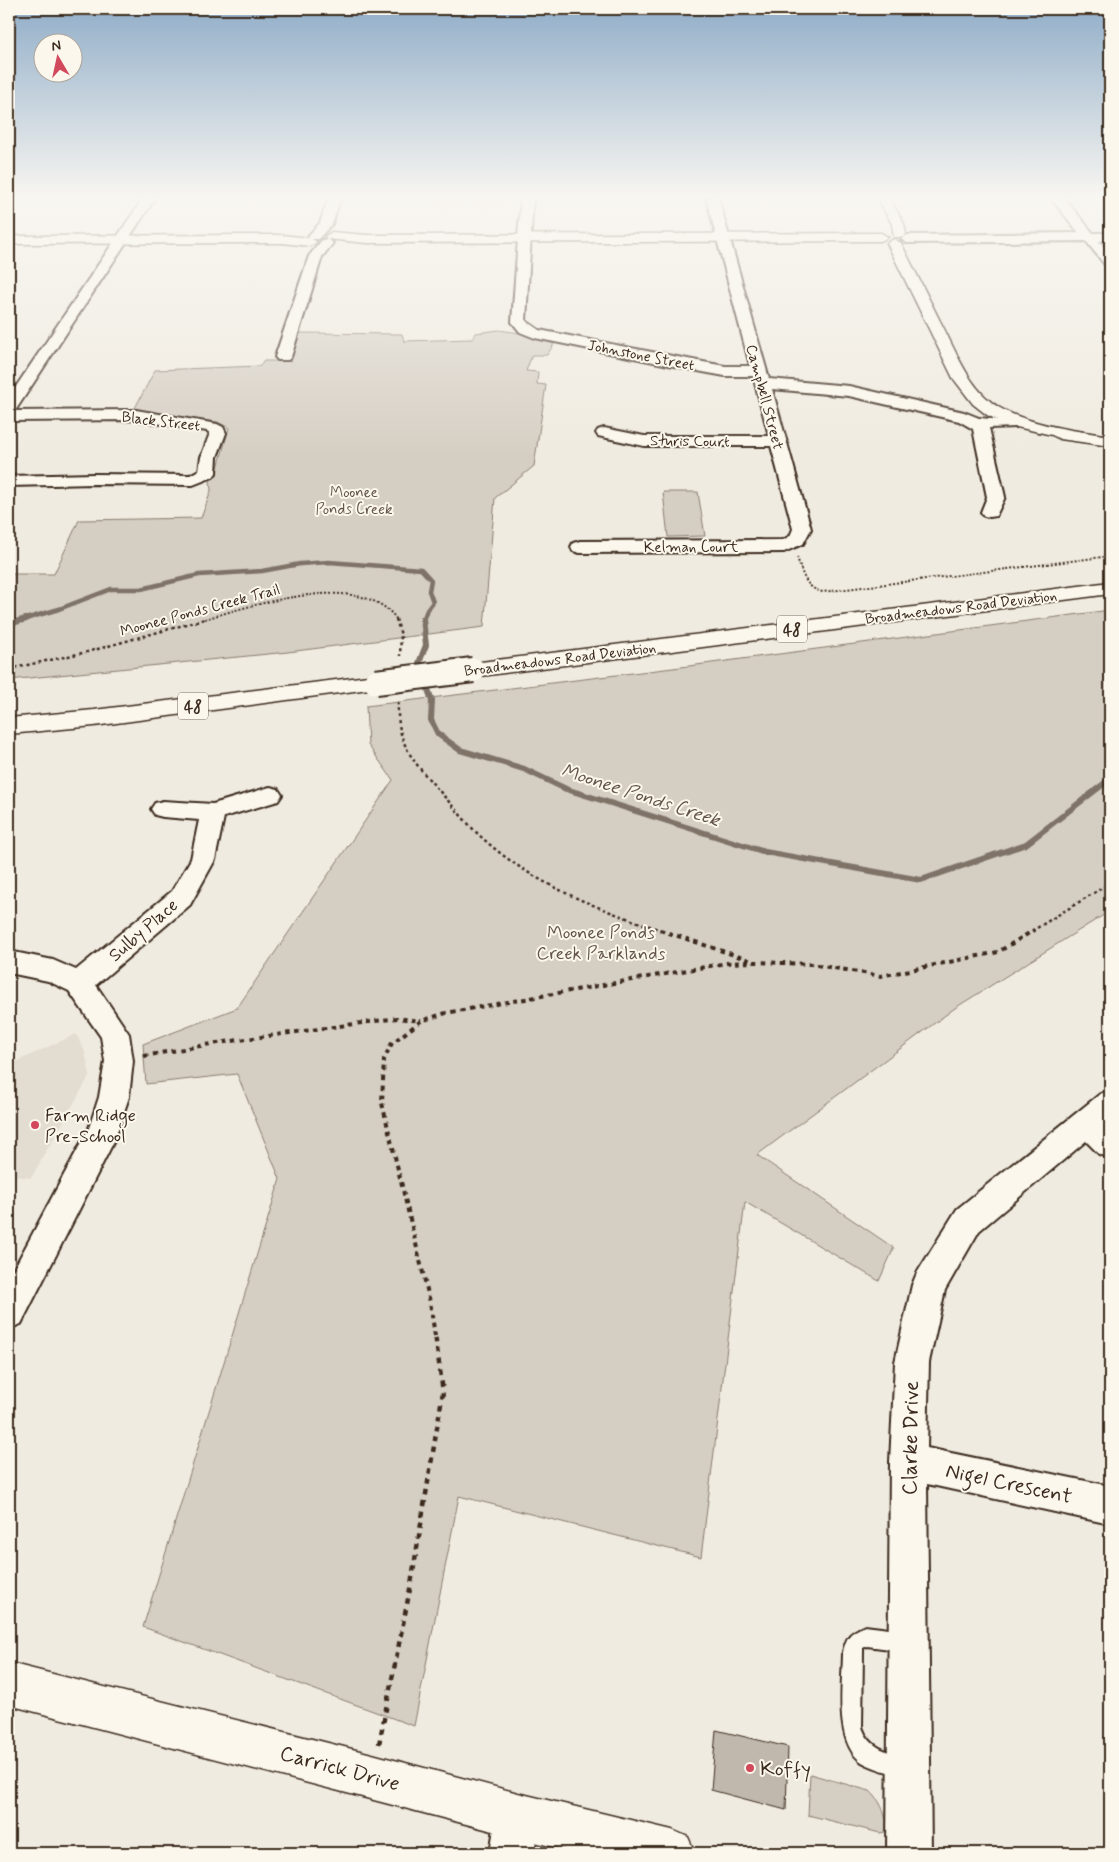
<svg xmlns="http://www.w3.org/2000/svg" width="1119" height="1862" viewBox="0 0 1119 1862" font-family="Mynerve,sans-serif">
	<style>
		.built { fill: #e2dcd1 }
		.green { fill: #d5cec3; stroke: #887c70 }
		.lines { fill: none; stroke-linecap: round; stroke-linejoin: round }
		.stream-far1 { stroke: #7f7367; stroke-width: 4.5 }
		.stream { stroke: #7f7367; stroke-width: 6 }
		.building { fill: #c0b8ad; stroke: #3b2a1e }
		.lane-casing { stroke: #3b2a1e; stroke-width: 4 }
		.street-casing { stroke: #3b2a1e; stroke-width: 4 }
		.secondary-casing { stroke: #3b2a1e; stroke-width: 3 }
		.primary-casing { stroke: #3b2a1e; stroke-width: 3 }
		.path-far3 { stroke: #3b2a1e; stroke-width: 2; stroke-dasharray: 2 2; stroke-linecap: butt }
		.path-far2 { stroke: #3b2a1e; stroke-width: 2.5; stroke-dasharray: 3 3; stroke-linecap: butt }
		.path-far1 { stroke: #3b2a1e; stroke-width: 4; stroke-dasharray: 4.5 4.5; stroke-linecap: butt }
		.path { stroke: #3b2a1e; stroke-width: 4.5; stroke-dasharray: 5.5 5.5; stroke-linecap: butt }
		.lane { fill: #fbf7ec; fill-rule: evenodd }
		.street { fill: #fbf7ec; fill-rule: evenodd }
		.secondary { fill: #fbf7ec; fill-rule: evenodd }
		.primary { fill: #fbf7ec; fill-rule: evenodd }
		.primary-bridge-casing { stroke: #3b2a1e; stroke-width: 28; stroke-linecap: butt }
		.primary-bridge { stroke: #fbf7ec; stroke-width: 24 }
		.poi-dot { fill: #d1495b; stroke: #fbf7ec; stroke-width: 2 }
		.labels { text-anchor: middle; stroke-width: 4; stroke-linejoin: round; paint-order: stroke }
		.far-street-label { font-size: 15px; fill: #3b2a1e; stroke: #fbf7ec }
		.far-park-label { font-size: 15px; fill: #625347; stroke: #fbf7ec }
		.shield { fill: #fbf7ec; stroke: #75685c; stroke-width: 1 }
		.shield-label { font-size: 16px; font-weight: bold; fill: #3b2a1e }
		.street-label { font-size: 18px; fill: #3b2a1e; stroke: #fbf7ec }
		.park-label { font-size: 18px; fill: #625347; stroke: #fbf7ec }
		.poi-label { font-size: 18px; fill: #3b2a1e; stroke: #fbf7ec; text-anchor: start }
		.water-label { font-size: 19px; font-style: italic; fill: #635448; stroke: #fbf7ec }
		.near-street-label { font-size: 21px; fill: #3b2a1e; stroke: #fbf7ec }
		.near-poi-label { font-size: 21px; fill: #3b2a1e; stroke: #fbf7ec; text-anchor: start }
	</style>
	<rect width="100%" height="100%" fill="#f0ebe0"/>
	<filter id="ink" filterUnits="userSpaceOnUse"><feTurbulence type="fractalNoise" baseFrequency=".02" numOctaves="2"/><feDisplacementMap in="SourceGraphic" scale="10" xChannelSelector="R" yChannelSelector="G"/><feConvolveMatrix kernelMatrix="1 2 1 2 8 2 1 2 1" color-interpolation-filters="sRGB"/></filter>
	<g filter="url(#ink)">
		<!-- built -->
		<g class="built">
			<path d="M 431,197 L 509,197 L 509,208 L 430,208 Z"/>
			<path d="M 76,1034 L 85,1052 L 90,1075 L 31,1178 L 9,1175 L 9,1065 Z"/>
		</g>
		<!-- green -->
		<g class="green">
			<path d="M 499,330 L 520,333 L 554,344 L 547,355 L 532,355 L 526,371 L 538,372 L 537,384 L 546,385 L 534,466 L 495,498 L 484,627 L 288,652 L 9,680 L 9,574 L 54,574 L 79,520 L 201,518 L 211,491 L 210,480 L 216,475 L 229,428 L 218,422 L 160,415 L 135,408 L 155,370 L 260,366 L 264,361 L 291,361 L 300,333 L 402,334 L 404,341 L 472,339 L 476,333 Z"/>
			<path d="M 663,492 L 698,492 L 705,536 L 668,537 Z"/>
			<path d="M 1110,610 L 1110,911 L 955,1008 L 757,1155 L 894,1248 L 879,1281 L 745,1202 L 701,1557 L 459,1496 L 414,1726 L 143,1627 L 280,1179 L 237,1074 L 146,1084 L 143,1044 L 237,1008 L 393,780 L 368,745 L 366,706 L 689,666 Z"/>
			<path d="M 810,1774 L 870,1791 C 880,1800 889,1817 885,1832 L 880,1833 L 808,1815 Z"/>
		</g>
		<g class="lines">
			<!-- stream-far1 -->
			<path class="stream-far1" d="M 22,620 L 59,609 L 111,589 L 141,589 L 199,575 L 262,571 L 300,564 L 329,562 L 421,569 L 431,580 L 429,591 L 433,602 L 427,610 L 423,620"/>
			<!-- stream -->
			<g class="stream">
				<path d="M 423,619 L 426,645 L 419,663 L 432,701 L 431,720 L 438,734 L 460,750 L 524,769 L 566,789 L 765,852 L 921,880 L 1026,844 L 1110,779"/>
				<path d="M 9,624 L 26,619"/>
			</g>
		</g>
		<!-- building -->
		<path class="building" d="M 716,1730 L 788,1747 L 786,1810 L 711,1790 Z"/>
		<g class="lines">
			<!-- lane casing -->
			<g class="lane-casing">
				<path id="lane" d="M 865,1626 L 905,1631 L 912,1634 L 915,1641 L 912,1648 L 905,1651 L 867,1646 L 863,1648 L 863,1652 L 862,1727 C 870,1750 889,1751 909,1759 L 912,1766 L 909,1773 L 902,1776 C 889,1772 874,1769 862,1762 C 833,1742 843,1683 843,1652 C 847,1636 849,1633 865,1626 Z"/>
			</g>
			<!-- street casing -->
			<g class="street-casing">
				<g id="street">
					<path d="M 144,197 L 156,197 L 15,411 L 136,410 L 217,424 L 223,427 L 226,433 L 217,457 L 216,473 L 213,477 L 193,485 L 94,484 L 9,486 L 9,476 L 94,474 L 190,475 L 199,470 L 201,457 L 210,433 L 207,431 L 136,420 L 9,421 L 9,397 Z"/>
					<path d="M 329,197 L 341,197 L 332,224 L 318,239 L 310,239 L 308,236 L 320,223 Z"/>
					<path d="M 521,197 L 533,197 L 526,321 L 539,330 L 703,362 L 725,366 L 750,366 L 706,197 L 718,197 L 769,379 L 849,386 L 964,412 L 979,418 L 1016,421 L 1018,424 L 1016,427 L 989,428 L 1005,497 L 996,516 L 990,517 L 984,516 L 981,512 L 987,497 L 973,429 L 959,421 L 849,396 L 772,389 L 811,529 L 803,544 L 784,552 L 580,553 L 573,551 L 571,547 L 573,543 L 580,541 L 783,540 L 790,536 L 793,529 L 771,446 L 644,446 L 598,436 L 596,433 L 598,430 L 604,428 L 644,436 L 769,436 L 753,376 L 725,376 L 703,372 L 535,338 L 520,332 L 512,322 Z"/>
					<path d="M 1050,197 L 1063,197 L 1093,233 L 1110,233 L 1110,241 L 1099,241 L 1110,254 L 1110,266 L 1105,265 L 1086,241 L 907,243 L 901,239 L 907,235 L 1079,233 Z"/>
					<path d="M 327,239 L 333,243 L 322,257 L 291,357 L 288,360 L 278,360 L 275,357 L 309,256 L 322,240 Z"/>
					<path d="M 270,787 L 278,789 L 282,795 L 278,801 L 224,817 L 215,860 L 190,905 L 96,985 L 129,1034 L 133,1061 L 129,1097 L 114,1141 L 21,1324 L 9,1329 L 9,1278 L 89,1128 L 99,1097 L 105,1061 L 101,1037 L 69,991 L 48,981 L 9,973 L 9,951 L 53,960 L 76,970 L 172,891 L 191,859 L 199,820 L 163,817 L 155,815 L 151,809 L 155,803 L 163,801 L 213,804 Z"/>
					<path d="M 1110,1090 L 1110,1121 L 1108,1123 L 1110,1125 L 1110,1158 L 1099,1154 L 1086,1141 L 979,1231 L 945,1290 L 929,1362 L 927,1448 L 1110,1486 L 1110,1524 L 927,1484 L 931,1853 L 887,1853 L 890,1462 L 895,1362 L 912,1285 L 917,1273 L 957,1209 L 1100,1094 Z"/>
					<path d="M 518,1794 L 533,1801 L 540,1816 L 534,1853 L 490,1853 L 496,1816 L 503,1801 Z"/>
				</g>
			</g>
			<!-- secondary casing -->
			<g class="secondary-casing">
				<g id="secondary">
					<path d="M 877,197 L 889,197 L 904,224 L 906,234 L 904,237 L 894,237 L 892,224 Z"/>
					<path d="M 332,232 L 366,235 L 881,233 L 888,237 L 881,241 L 366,243 L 327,239 L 325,236 Z"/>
					<path d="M 282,235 L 310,238 L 317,242 L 310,246 L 282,243 L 9,244 L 9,236 Z"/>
					<path d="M 894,239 L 901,243 C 914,269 927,295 940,321 C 956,351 969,390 1000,408 C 1030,425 1076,431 1110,436 L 1110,446 L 1060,439 L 1052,435 L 1008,425 L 987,415 L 973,404 L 953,378 L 887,243 Z"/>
					<path d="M 9,1663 L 372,1754 L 518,1793 L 672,1830 L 688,1837 L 695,1853 L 577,1853 L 9,1705 Z"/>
				</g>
			</g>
			<!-- primary casing -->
			<g class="primary-casing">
				<g id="primary">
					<path d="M 1110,582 L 1110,594 L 473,677 L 465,675 L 462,670 L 465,665 L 473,663 Z"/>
					<path d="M 376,675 L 384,677 L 387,682 L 384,687 L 94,726 L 9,734 L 9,718 L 94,710 Z"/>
				</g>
			</g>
			<!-- path-far3 -->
			<g class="path-far3">
				<path d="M 797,557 C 802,572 805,589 823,592 L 1110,556"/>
				<path d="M 201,620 C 248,607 362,568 397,620"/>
			</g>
			<!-- path-far2 -->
			<g class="path-far2">
				<path d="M 396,619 L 401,635 L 400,656"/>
				<path d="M 9,669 L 87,652 L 205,619"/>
				<path d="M 398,702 C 396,746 415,763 442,794 C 454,807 465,821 477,833 C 530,884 596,908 664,931"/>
				<path d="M 1032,931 L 1110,883"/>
			</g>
			<!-- path-far1 -->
			<g class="path-far1">
				<path d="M 660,930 L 755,962 L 811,964 L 881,976 L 998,952 L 1034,930"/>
				<path d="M 144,1056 L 211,1044 L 397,1018 L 421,1021"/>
				<path d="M 435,1336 L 430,1302 L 382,1103 L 384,1059 L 392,1043 L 421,1021 L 446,1013 L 727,963 L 753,962"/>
			</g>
			<!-- path -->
			<path class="path" d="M 379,1744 L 411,1584 L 443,1392 L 435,1334"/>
			<!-- lane -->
			<use href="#lane" class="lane"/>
			<!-- street -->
			<use href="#street" class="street"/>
			<!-- secondary -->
			<use href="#secondary" class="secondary"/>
			<!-- primary -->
			<use href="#primary" class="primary"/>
			<!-- primary-bridge casing -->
			<g class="primary-bridge-casing">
				<path id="primary-bridge" d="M 376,682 L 473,670"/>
			</g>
			<!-- primary-bridge -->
			<use href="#primary-bridge" class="primary-bridge"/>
		</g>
	</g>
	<!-- sky -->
	<linearGradient id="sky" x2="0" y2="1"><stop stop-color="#90adc8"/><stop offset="0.43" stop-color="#f8f6f1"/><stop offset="1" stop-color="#f8f6f1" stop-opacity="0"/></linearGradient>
	<rect width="1119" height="458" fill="url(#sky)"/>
	<!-- markers -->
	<g class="poi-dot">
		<circle cx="35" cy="1125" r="5"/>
		<circle cx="750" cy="1768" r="5"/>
	</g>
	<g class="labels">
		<!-- far-street labels -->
		<g class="far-street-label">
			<text transform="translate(641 355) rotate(11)" y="5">Johnstone Street</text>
			<text transform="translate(765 397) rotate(75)" y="5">Campbell Street</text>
			<text transform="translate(161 421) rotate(7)" y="5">Black Street</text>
			<text transform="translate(690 441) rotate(1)" y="5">Sturis Court</text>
			<text x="691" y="552">Kelman Court</text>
			<text transform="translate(961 607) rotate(-7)" y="5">Broadmeadows Road Deviation</text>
			<text transform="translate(200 610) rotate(-15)" y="5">Moonee Ponds Creek Trail</text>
			<text transform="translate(560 659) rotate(-7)" y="5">Broadmeadows Road Deviation</text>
		</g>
		<!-- far-park labels -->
		<g class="far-park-label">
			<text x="354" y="497">Moonee<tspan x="354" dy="17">Ponds Creek</tspan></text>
		</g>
		<!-- shield labels -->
		<g class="shield">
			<rect x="777" y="615.5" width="30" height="27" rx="4"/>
			<rect x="178" y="692.5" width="30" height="27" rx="4"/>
		</g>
		<g class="shield-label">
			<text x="792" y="635">48</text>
			<text x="193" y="712">48</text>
		</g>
		<!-- street labels -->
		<g class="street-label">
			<text transform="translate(143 930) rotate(-41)" y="6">Sulby Place</text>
		</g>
		<!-- park labels -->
		<g class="park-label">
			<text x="601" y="938">Moonee Ponds<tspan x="601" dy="21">Creek Parklands</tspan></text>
		</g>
		<!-- poi labels -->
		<g class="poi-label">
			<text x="45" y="1121">Farm Ridge<tspan x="45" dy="21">Pre-School</tspan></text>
		</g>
		<!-- water labels -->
		<g class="water-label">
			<text transform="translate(641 794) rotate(18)" y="7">Moonee Ponds Creek</text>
		</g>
		<!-- near-street labels -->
		<g class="near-street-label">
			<text transform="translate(910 1438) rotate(-89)" y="7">Clarke Drive</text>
			<text transform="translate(1009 1483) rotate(12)" y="7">Nigel Crescent</text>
			<text transform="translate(340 1768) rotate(15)" y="7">Carrick Drive</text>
		</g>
		<!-- near-poi labels -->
		<g class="near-poi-label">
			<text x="760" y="1775">Koffy</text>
		</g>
	</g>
	<!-- margin -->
	<rect width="1119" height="1862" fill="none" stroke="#fbf7ec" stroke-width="30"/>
	<rect x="15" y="15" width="1089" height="1832" fill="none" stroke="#3b2a1e" stroke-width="2" filter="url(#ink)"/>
	<!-- north arrow -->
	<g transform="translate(58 58) rotate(351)"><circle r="24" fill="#fbf7ec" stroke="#aea59a"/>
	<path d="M0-4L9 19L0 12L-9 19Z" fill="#d1495b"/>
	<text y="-8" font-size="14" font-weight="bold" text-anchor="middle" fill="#3b2a1e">N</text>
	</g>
</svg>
